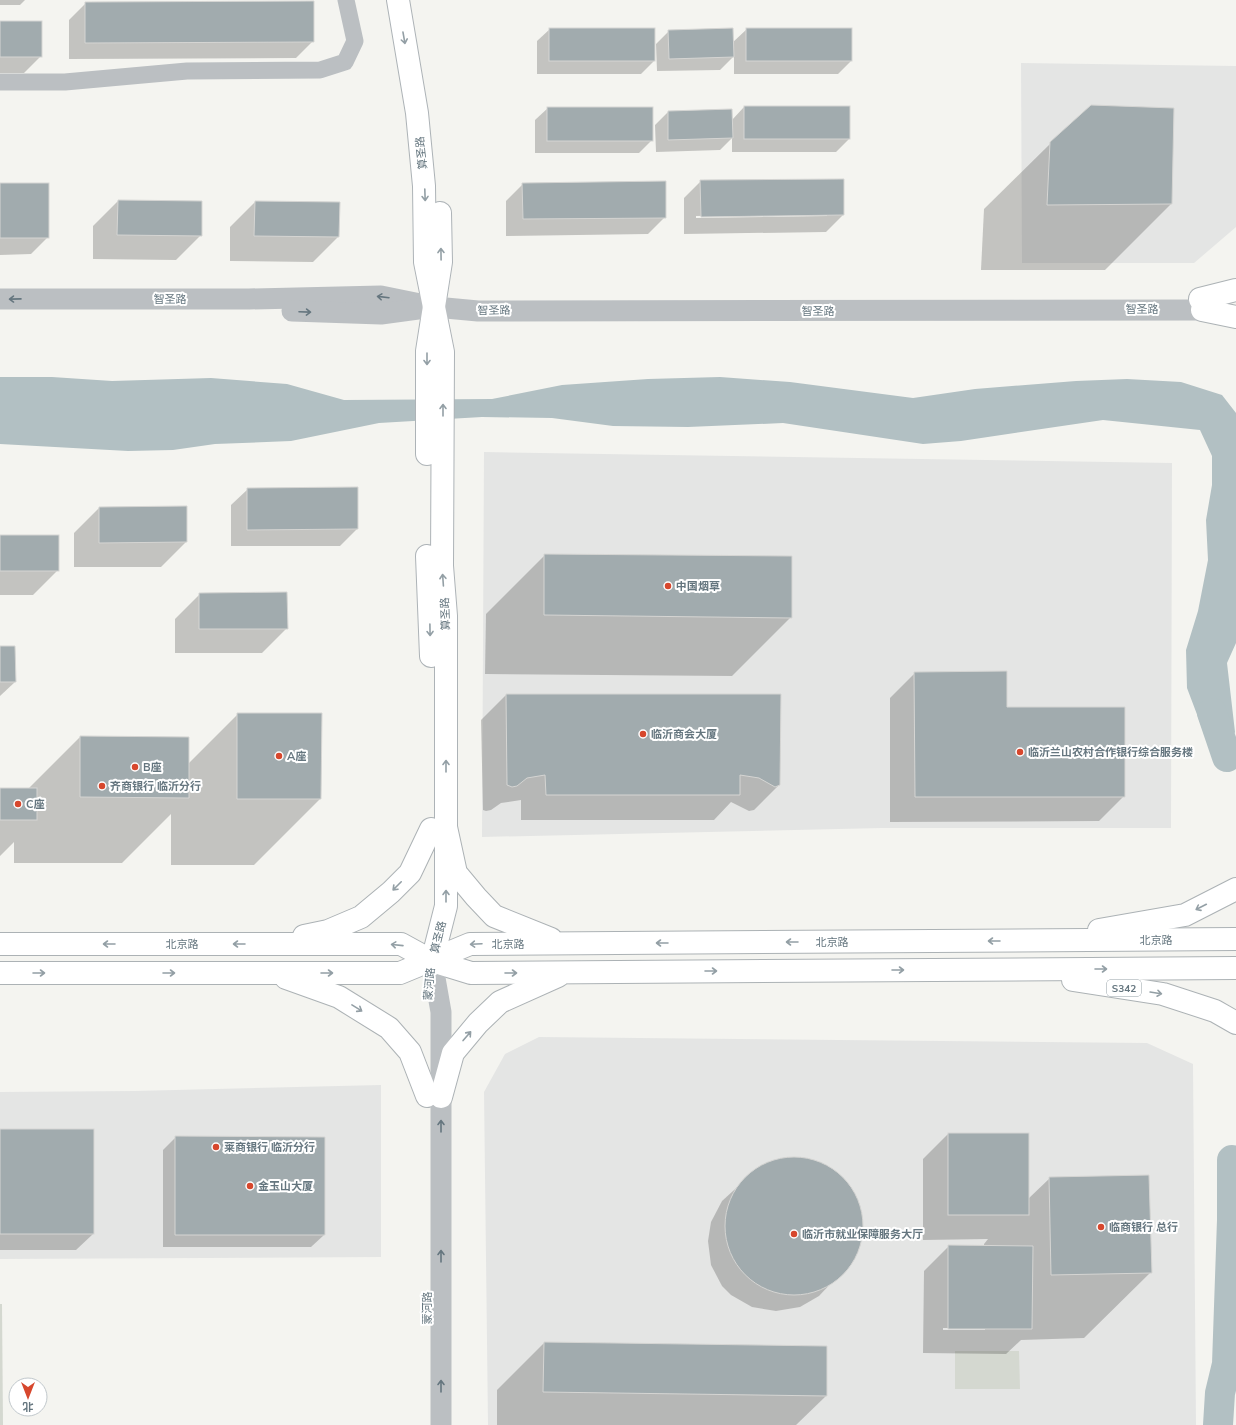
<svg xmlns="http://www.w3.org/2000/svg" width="1236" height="1425" viewBox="0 0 1236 1425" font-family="Mulish,'Noto Sans SC',sans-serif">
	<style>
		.built { fill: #e4e5e4 }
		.green { fill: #d4d8d0 }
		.water { fill: #b2c0c3 }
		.shadow { fill: #0003; fill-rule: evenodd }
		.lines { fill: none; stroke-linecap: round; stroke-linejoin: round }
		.river { stroke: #b2c0c3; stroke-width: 30 }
		.building { fill: #a1abae; stroke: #d5d5d3 }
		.secondary-casing { stroke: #adb3b7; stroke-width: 24 }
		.primary-casing { stroke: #acb2b5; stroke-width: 24 }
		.minor { stroke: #bbbfc2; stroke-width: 17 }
		.tertiary { stroke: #bbbfc2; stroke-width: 21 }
		.secondary { stroke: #fff; stroke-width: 22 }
		.primary { stroke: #fff; stroke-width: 22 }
		.oneway { stroke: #939fa5 }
		.oneway2 { stroke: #65767f }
		.poi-dot { fill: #d7472d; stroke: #fff; stroke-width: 1.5 }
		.labels { text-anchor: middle; stroke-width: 4; stroke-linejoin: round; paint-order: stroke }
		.shield { fill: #fff; stroke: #939fa5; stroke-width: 1 }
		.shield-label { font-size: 10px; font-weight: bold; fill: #65767f }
		.street-label { font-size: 11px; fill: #65767f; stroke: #fff }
		.poi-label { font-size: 11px; font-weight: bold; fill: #65767f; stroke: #fff; text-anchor: start }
	</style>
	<rect width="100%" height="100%" fill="#f4f4f0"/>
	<!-- built -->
	<g class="built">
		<path d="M 1021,63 L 1236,66 L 1236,227 L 1194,263 L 1022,263 Z"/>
		<path d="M 484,452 L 1172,463 L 1171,828 L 882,828 L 482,837 Z"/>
		<path d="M 539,1037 L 1147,1043 L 1193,1064 L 1196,1425 L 488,1425 L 484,1092 L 505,1054 Z"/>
		<path d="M 381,1085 L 381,1257 L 0,1259 L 0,1092 L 135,1091 Z"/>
	</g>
	<!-- green -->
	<g class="green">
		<path d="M 0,1304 L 2,1304 L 3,1425 L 0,1425 Z"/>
		<path d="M 955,1351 L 1019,1351 L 1020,1389 L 955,1389 Z"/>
	</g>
	<!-- water -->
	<path class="water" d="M 0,377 L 52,377 L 112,381 L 211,378 L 287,384 L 344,400 L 492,399 L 562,385 L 648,379 L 720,377 L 790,382 L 913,398 L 975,389 L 1076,381 L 1127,379 L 1181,382 L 1222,395 L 1236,413 L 1236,643 L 1227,663 L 1235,732 L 1226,751 L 1211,742 L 1204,733 L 1187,688 L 1186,650 L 1198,611 L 1208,560 L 1206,520 L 1212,485 L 1212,456 L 1200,430 L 1103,420 L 961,441 L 923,444 L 783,423 L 688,427 L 613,426 L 552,418 L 482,417 L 379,423 L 291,441 L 215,444 L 173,450 L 128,451 L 0,444 Z"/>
	<!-- shadow -->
	<g class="shadow">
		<path d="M 0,0 L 25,0 L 20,5 L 0,5 Z"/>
		<path d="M 86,3 L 313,41 L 296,58 L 69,59 L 69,20 Z"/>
		<path d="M 0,22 L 41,56 L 24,73 L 0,73 Z"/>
		<path d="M 550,29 L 654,29 L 654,61 L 641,74 L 537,74 L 537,41 Z"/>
		<path d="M 747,29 L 851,29 L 851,61 L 838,74 L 734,74 L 734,56 L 720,70 L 657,71 L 656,44 L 669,31 L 732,43 Z"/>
		<path d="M 744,107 L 849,107 L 849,139 L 836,152 L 732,152 L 732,138 L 720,150 L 656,152 L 655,125 L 668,112 L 732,120 Z"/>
		<path d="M 548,108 L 652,140 L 639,153 L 535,153 L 535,120 Z"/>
		<path d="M 1051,143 L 1171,204 L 1105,270 L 981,270 L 984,209 Z"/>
		<path d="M 701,181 L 843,215 L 826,232 L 684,234 L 684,198 ZM 827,214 L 827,216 L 696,218 L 696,216 Z"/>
		<path d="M 0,184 L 48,237 L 31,254 L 0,255 Z"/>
		<path d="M 523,184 L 665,217 L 648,234 L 506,236 L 506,201 Z"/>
		<path d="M 118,201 L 201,235 L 176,260 L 93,259 L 93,226 Z"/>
		<path d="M 255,202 L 338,237 L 313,262 L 230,261 L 230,227 Z"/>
		<path d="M 248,489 L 357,529 L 340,546 L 231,546 L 231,505 Z"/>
		<path d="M 186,507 L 186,542 L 161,567 L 74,567 L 74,533 L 99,508 Z"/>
		<path d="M 0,536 L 58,570 L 33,595 L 0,595 Z"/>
		<path d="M 545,555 L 791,617 L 732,676 L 485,674 L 486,614 Z"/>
		<path d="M 200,594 L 287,628 L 262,653 L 175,653 L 175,619 Z"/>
		<path d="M 0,647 L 15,682 L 0,696 Z"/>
		<path d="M 915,673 L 1124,796 L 1099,821 L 890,822 L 890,698 Z"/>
		<path d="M 506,695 L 780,695 L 779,785 L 754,810 L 749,811 L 731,802 L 714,820 L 521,820 L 521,800 L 501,803 L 491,810 L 486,811 L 483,810 L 481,720 Z"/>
		<path d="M 238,714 L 320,799 L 254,865 L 171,865 L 171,814 L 122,863 L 14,863 L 14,842 L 0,856 L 0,789 L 28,789 L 80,737 L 188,764 Z"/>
		<path d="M 0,1130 L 93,1234 L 76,1250 L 0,1250 Z"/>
		<path d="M 948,1134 L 1028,1199 L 1050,1178 L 1151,1272 L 1084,1338 L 1021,1340 L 1006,1354 L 923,1353 L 924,1271 L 949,1246 L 984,1246 L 984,1244 L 988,1239 L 923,1240 L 923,1159 ZM 943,1328 L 985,1328 L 985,1330 L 943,1330 Z"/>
		<path d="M 176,1137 L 324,1235 L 311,1247 L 163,1247 L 163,1150 Z"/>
		<path d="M 799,1158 L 822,1164 L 838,1175 L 853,1193 L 862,1221 L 859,1245 L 852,1261 L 819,1296 L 800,1307 L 776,1311 L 752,1307 L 731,1295 L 722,1286 L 711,1265 L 708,1241 L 711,1222 L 722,1201 L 757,1169 L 778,1160 Z"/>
		<path d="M 544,1343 L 826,1396 L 796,1425 L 497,1425 L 497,1390 Z"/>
	</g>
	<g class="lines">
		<!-- river -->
		<g class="river">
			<path d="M 1212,713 L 1227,757"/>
			<path d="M 1218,1425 L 1220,1393 L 1227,1364 L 1232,1220 L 1232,1160"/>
		</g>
	</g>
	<!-- building -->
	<g class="building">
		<path d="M 314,1 L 314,42 L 85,43 L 85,2 Z"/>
		<rect x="0" y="21" width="42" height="36"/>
		<rect x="549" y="28" width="106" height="33"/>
		<path d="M 733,28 L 734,57 L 669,59 L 668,30 Z"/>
		<rect x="746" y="28" width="106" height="33"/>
		<path d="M 1091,105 L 1174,108 L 1172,204 L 1047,205 L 1050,142 Z"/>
		<rect x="744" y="106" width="106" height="33"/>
		<rect x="547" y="107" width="106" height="34"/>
		<path d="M 732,109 L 733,138 L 668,140 L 668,111 Z"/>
		<path d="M 844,179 L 844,215 L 701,217 L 700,180 Z"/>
		<path d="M 666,181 L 666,218 L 523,219 L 522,183 Z"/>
		<rect x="0" y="183" width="49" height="55"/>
		<path d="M 118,200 L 202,201 L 202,236 L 117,235 Z"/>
		<path d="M 255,201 L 340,202 L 339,237 L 254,236 Z"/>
		<path d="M 358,487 L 358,529 L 247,530 L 247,488 Z"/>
		<path d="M 187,506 L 187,542 L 99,543 L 99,507 Z"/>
		<rect x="0" y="535" width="59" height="36"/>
		<path d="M 544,554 L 792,556 L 792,618 L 544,615 Z"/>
		<path d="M 287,592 L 288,629 L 199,629 L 199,593 Z"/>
		<path d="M 0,646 L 15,646 L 16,682 L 0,682 Z"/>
		<path d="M 1007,671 L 1007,707 L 1125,707 L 1125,797 L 915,797 L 914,672 Z"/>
		<path d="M 506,694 L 781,694 L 780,785 L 775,787 L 759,778 L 740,775 L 740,795 L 546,795 L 545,775 L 527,778 L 517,786 L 512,787 L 507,785 Z"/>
		<path d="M 237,713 L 322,713 L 321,799 L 237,799 Z"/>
		<path d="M 80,736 L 189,737 L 189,798 L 80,797 Z"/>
		<rect x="0" y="788" width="37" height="32"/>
		<rect x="0" y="1129" width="94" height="105"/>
		<rect x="948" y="1133" width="81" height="82"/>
		<path d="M 175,1136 L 325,1137 L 325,1235 L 175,1235 Z"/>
		<circle cx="794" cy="1226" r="69"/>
		<path d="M 1149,1175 L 1152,1273 L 1051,1275 L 1049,1177 Z"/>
		<path d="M 948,1245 L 1033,1246 L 1032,1329 L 948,1329 Z"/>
		<path d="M 544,1342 L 827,1346 L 827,1396 L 543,1392 Z"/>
	</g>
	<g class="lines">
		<!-- secondary casing -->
		<g class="secondary-casing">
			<g id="secondary">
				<path d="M 398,0 L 417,113 L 424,186 L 425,262 L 443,352 L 442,566 L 446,616 L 446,906 L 432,961"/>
				<path d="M 427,454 L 427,351 L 441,262 L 440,213"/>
				<path d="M 427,556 L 431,656"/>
			</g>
		</g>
		<!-- primary casing -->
		<g class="primary-casing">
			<g id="primary">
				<path d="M 1200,299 L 1236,290"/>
				<path d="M 1202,310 L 1236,317"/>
				<path d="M 446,827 L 456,873 L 476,897 L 494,916 L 551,939"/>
				<path d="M 1099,930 L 1185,915 L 1236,889"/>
				<path d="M 304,936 L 328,931 L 361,917 L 391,892 L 410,873 L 431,829"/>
				<path d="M 0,944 L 401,944 L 432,961 L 471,973 L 1236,968"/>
				<path d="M 0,973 L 400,973 L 470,944 L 1236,939"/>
				<path d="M 286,978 L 339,997 L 389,1028 L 410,1052 L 427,1096"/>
				<path d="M 1073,980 L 1163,994 L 1215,1011 L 1236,1023"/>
				<path d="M 441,1097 L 453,1053 L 478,1023 L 500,1002 L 558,976"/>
			</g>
		</g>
		<!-- minor -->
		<path class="minor" d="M 0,82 L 65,82 L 187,71 L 320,70 L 345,62 L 355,41 L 346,0"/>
		<!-- tertiary -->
		<g class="tertiary">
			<path d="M 0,299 L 249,299 L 381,296 L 435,307 L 478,311 L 1202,310"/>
			<path d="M 292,311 L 381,314 L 418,309"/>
			<path d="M 432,961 L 441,1012 L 441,1425"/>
		</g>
		<!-- secondary -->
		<use href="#secondary" class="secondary"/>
		<!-- primary -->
		<use href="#primary" class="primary"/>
	</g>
	<!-- one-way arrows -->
	<defs><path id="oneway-shaft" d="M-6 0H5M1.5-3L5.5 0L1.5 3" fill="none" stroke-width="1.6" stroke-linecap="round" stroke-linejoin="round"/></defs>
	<g class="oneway">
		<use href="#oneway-shaft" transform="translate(404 38) rotate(80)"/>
		<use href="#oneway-shaft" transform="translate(425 195) rotate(88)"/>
		<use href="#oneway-shaft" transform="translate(441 254) rotate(-91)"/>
		<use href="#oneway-shaft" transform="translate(427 359) rotate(90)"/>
		<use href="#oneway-shaft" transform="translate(443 410) rotate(-90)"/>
		<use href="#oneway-shaft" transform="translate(443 580) rotate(-94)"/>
		<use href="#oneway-shaft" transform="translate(430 630) rotate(89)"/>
		<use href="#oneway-shaft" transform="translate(446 766) rotate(-90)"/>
		<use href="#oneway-shaft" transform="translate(397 886) rotate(135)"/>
		<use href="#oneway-shaft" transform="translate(446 896) rotate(-90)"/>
		<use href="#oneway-shaft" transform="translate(1201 907) rotate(153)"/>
		<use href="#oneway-shaft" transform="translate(994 941) rotate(180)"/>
		<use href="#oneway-shaft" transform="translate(792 942) rotate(180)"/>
		<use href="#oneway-shaft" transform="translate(662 943) rotate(180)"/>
		<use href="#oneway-shaft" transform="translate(109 944) rotate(180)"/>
		<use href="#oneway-shaft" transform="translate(239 944) rotate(180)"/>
		<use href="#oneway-shaft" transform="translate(476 944) rotate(177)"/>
		<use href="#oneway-shaft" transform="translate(397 945) rotate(-174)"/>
		<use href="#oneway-shaft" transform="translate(1101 969)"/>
		<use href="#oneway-shaft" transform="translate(898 970)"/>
		<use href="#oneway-shaft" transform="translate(711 971)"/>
		<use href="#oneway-shaft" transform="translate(39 973)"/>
		<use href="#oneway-shaft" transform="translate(169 973)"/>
		<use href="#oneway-shaft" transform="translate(327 973)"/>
		<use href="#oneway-shaft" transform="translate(511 973)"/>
		<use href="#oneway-shaft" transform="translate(1156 993) rotate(9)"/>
		<use href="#oneway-shaft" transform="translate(357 1008) rotate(32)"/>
		<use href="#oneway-shaft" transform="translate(467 1036) rotate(-49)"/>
	</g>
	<g class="oneway2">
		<use href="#oneway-shaft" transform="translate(383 297) rotate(-173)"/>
		<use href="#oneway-shaft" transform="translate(15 299) rotate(179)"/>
		<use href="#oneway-shaft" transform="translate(305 312) rotate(2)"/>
		<use href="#oneway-shaft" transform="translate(441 1126) rotate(-90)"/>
		<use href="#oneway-shaft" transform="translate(441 1256) rotate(-90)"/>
		<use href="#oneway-shaft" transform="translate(441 1386) rotate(-90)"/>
	</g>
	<!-- markers -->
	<g class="poi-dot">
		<circle cx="668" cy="586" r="4"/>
		<circle cx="643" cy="734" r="4"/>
		<circle cx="1020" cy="752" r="4"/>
		<circle cx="279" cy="756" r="4"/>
		<circle cx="135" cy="767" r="4"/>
		<circle cx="102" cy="786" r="4"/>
		<circle cx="18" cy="804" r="4"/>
		<circle cx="216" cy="1147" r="4"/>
		<circle cx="250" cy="1186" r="4"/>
		<circle cx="1101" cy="1227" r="4"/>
		<circle cx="794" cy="1234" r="4"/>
	</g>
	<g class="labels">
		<!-- shield labels -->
		<rect class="shield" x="1107" y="980" width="34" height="16" rx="3"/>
		<g class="shield-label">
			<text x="1124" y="992">S342</text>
		</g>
		<!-- street labels -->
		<g class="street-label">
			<text transform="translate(421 153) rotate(-96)" y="4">算圣路</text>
			<text x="170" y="303">智圣路</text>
			<text x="1142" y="313">智圣路</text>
			<text transform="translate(494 310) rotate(-1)" y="4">智圣路</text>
			<text x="818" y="315">智圣路</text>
			<text transform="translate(445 614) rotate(-92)" y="4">算圣路</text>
			<text transform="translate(438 937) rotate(-76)" y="4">算圣路</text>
			<text x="1156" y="944">北京路</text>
			<text x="832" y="946">北京路</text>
			<text x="182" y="948">北京路</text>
			<text x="508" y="948">北京路</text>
			<text transform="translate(429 984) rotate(-85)" y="4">蒙河路</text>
			<text transform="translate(427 1308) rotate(-90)" y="4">蒙河路</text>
		</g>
		<!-- poi labels -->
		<g class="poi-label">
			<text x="676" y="590">中国烟草</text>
			<text x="651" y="738">临沂商会大厦</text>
			<text x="1028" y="756">临沂兰山农村合作银行综合服务楼</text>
			<text x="287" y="760">A座</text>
			<text x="143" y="771">B座</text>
			<text x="110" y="790">齐商银行 临沂分行</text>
			<text x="26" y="808">C座</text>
			<text x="224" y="1151">莱商银行 临沂分行</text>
			<text x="258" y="1190">金玉山大厦</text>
			<text x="1109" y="1231">临商银行 总行</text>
			<text x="802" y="1238">临沂市就业保障服务大厅</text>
		</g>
	</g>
	<!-- north arrow -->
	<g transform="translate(28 1397) rotate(180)"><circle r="19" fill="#ffffff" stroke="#c1c8cc"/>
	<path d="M0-3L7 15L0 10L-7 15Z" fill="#d7472d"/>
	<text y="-6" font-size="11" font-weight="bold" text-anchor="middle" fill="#65767f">北</text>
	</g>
</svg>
